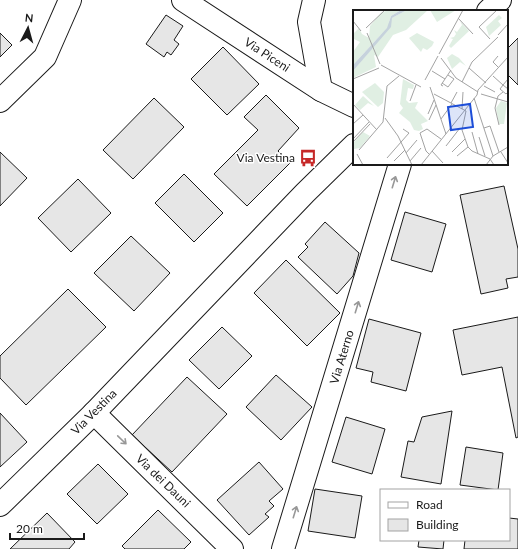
<svg xmlns="http://www.w3.org/2000/svg" width="518" height="549" viewBox="0 0 518 549" font-family="Lato,sans-serif">
	<style>
		.building { fill: #e6e6e6; stroke: #1a1a1a }
		.lines { fill: none; stroke-linecap: round; stroke-linejoin: round }
		.minor-casing { stroke: #1a1a1a; stroke-width: 24 }
		.primary-casing { stroke: #1a1a1a; stroke-width: 24 }
		.minor { stroke: #fff; stroke-width: 22 }
		.primary { stroke: #fff; stroke-width: 22 }
		.oneway { stroke: #989898 }
		.labels { text-anchor: middle; stroke-width: 3; stroke-linejoin: round; paint-order: stroke }
		.street-label { font-size: 12px; fill: #1a1a1a; stroke: #fff }
		.poi-label { font-size: 12px; fill: #1a1a1a; stroke: #fff; text-anchor: end }
		.inset-road { fill: none; stroke: #a3a3a3; stroke-width: 1 }
		.view { fill: #1d4ed8; fill-opacity: 0.15; stroke: #1d4ed8; stroke-width: 2 }
		.inset-edge { fill: none; stroke: #1a1a1a; stroke-width: 2 }
	</style>
	<rect width="100%" height="100%" fill="#fff"/>
	<!-- building -->
	<g class="building">
		<path d="M 166,15 L 183,26 L 174,40 L 179,44 L 171,55 L 167,52 L 164,57 L 146,44 Z"/>
		<path d="M 0,33 L 12,45 L 0,57 Z"/>
		<path d="M 518,38 L 518,85 L 507,74 L 507,49 Z"/>
		<path d="M 223,47 L 259,84 L 227,115 L 191,79 Z"/>
		<path d="M 266,95 L 299,128 L 278,151 L 290,163 L 247,206 L 214,174 L 258,130 L 244,117 Z"/>
		<path d="M 154,98 L 184,127 L 133,179 L 103,150 Z"/>
		<path d="M 0,152 L 27,178 L 0,206 Z"/>
		<path d="M 184,174 L 223,213 L 194,242 L 155,203 Z"/>
		<path d="M 78,179 L 111,213 L 71,252 L 38,218 Z"/>
		<path d="M 504,186 L 518,249 L 518,277 L 506,279 L 508,288 L 481,294 L 460,195 Z"/>
		<path d="M 405,212 L 446,224 L 432,272 L 391,260 Z"/>
		<path d="M 325,222 L 359,253 L 353,276 L 337,294 L 298,257 L 308,247 L 305,244 Z"/>
		<path d="M 131,236 L 170,273 L 134,311 L 94,273 Z"/>
		<path d="M 286,260 L 340,313 L 307,346 L 254,293 Z"/>
		<path d="M 68,289 L 106,327 L 26,405 L 0,378 L 0,356 Z"/>
		<path d="M 518,317 L 518,437 L 516,438 L 502,367 L 462,375 L 453,330 Z"/>
		<path d="M 369,319 L 421,333 L 406,391 L 371,382 L 373,372 L 356,368 Z"/>
		<path d="M 222,327 L 252,356 L 219,389 L 189,360 Z"/>
		<path d="M 276,375 L 312,407 L 281,440 L 246,407 Z"/>
		<path d="M 187,377 L 227,414 L 172,472 L 132,435 Z"/>
		<path d="M 452,411 L 441,484 L 401,477 L 408,441 L 414,442 L 422,417 Z"/>
		<path d="M 0,413 L 27,442 L 0,467 Z"/>
		<path d="M 346,417 L 385,429 L 372,474 L 332,462 Z"/>
		<path d="M 466,447 L 503,453 L 498,490 L 460,485 Z"/>
		<path d="M 259,462 L 283,489 L 269,501 L 274,506 L 265,514 L 269,517 L 249,535 L 217,500 Z"/>
		<path d="M 98,464 L 128,494 L 97,524 L 67,494 Z"/>
		<path d="M 315,489 L 362,496 L 355,538 L 308,531 Z"/>
		<path d="M 158,510 L 191,542 L 184,549 L 125,549 L 122,546 Z"/>
		<path d="M 47,513 L 75,542 L 69,549 L 10,549 Z"/>
		<path d="M 509,518 L 518,519 L 518,549 L 464,549 L 465,540 L 509,540 Z"/>
		<path d="M 419,540 L 444,540 L 443,549 L 418,547 Z"/>
	</g>
	<g class="lines">
		<!-- minor casing -->
		<g class="minor-casing">
			<g id="minor">
				<path d="M 183,0 L 321,90 L 354,106"/>
				<path d="M 314,0 L 309,22 L 321,90"/>
				<path d="M 0,101 L 45,57 L 70,0"/>
				<path d="M 94,413 L 232,549"/>
				<path d="M 283,549 L 400,164"/>
			</g>
		</g>
		<!-- primary casing -->
		<g class="primary-casing">
			<g id="primary">
				<path d="M 488,11 L 500,0"/>
				<path d="M 0,505 L 94,413 L 305,193 L 354,145"/>
			</g>
		</g>
		<!-- minor -->
		<use href="#minor" class="minor"/>
		<!-- primary -->
		<use href="#primary" class="primary"/>
	</g>
	<!-- one-way arrows -->
	<defs><path id="oneway-shaft" d="M-6 0H5M1.5-3L5.5 0L1.5 3" fill="none" stroke-width="1.6" stroke-linecap="round" stroke-linejoin="round"/></defs>
	<g class="oneway">
		<use href="#oneway-shaft" transform="translate(394 182) rotate(-73)"/>
		<use href="#oneway-shaft" transform="translate(357 307) rotate(-73)"/>
		<use href="#oneway-shaft" transform="translate(122 440) rotate(44)"/>
		<use href="#oneway-shaft" transform="translate(295 512) rotate(-73)"/>
	</g>
	<!-- icons -->
	<defs>
		<g id="bus-bare" transform="scale(1.38)"><path d="M-5-6H5V4H4V6H2V4H-2V6H-4V4H-5ZM-3.5-4V0h7V-4ZM-3.5 1.2v1.5H-2V1.2ZM2 1.2v1.5H3.5V1.2Z" fill="#c62828" stroke="#fff" stroke-width="2.5" paint-order="stroke"/></g>
	</defs>
	<g fill-rule="evenodd">
		<use href="#bus-bare" x="308" y="158"/>
	</g>
	<g class="labels">
		<!-- street labels -->
		<g class="street-label">
			<text transform="translate(267 55) rotate(33)" y="4">Via Piceni</text>
			<text transform="translate(342 357) rotate(-73)" y="4">Via Aterno</text>
			<text transform="translate(94 412) rotate(-45)" y="4">Via Vestina</text>
			<text transform="translate(163 481) rotate(44)" y="4">Via dei Dauni</text>
		</g>
		<!-- poi labels -->
		<g class="poi-label">
			<text x="295" y="162">Via Vestina</text>
		</g>
	</g>
	<!-- overview -->
	<g transform="translate(353 10)">
		<rect width="155" height="155" fill="#fff"/>
		<path d="M 35,0 L 48,0 L 38,6 L 34,18 L 0,55 L 0,42 L 7,32 L 1,29 L 1,23 L 6,18 L 9,24 L 16,28 L 17,16 L 28,3 ZM 54,0 L 75,0 L 53,20 L 40,25 L 25,47 L 21,45 L 23,57 L 0,68 L 0,61 L 21,36 L 39,8 ZM 77,0 L 103,0 L 84,12 ZM 146,5 L 149,8 L 145,11 L 148,15 L 136,26 L 133,17 ZM 107,11 L 116,21 L 98,38 L 96,36 L 100,29 L 97,28 L 101,27 L 103,24 L 101,20 L 104,22 L 109,15 ZM 64,23 L 81,32 L 79,36 L 74,40 L 70,38 L 68,42 L 56,28 ZM 99,44 L 106,48 L 113,56 L 107,52 L 99,59 L 94,48 ZM 50,69 L 61,75 L 60,79 L 55,78 L 53,90 L 56,93 L 65,92 L 62,98 L 75,111 L 68,114 L 70,119 L 66,121 L 61,120 L 57,112 L 46,103 L 50,98 L 47,94 ZM 22,73 L 31,82 L 30,93 L 25,97 L 9,82 ZM 10,86 L 21,96 L 15,93 L 7,100 L 2,95 ZM 148,91 L 154,93 L 151,114 L 146,114 L 143,98 ZM 10,122 L 17,126 L 7,138 L 1,139 L 0,133 Z" fill="#e0efe3"/>
		<path d="M 48,0 L 54,0 L 39,8 L 38,17 L 0,61 L 0,55 L 34,18 L 38,6 Z" fill="#c6d2dc"/>
		<path class="inset-road" d="M 105,8 L 120,24M 0,11 L 8,21M 13,18 L 32,0M 14,23 L 27,54M 145,25 L 155,14M 137,29 L 126,17 L 144,0M 86,44 L 110,0M 145,46 L 140,52 L 145,57M 88,48 L 103,68 L 125,82M 28,55 L 68,77M 116,58 L 133,73M 79,61 L 92,69M 140,66 L 150,75 L 155,69M 0,69 L 26,58M 72,70 L 85,46M 109,72 L 119,52 L 145,27M 89,73 L 95,77 L 101,69 L 95,65M 90,76 L 88,75 L 98,60M 131,76 L 142,82M 77,77 L 93,124M 155,79 L 150,75 L 147,79 L 153,84 L 155,82M 81,84 L 113,101 L 109,120 L 115,137 L 119,141 L 137,149 L 141,155M 128,84 L 155,92M 121,88 L 140,146M 57,91 L 63,75M 98,93 L 104,82M 0,94 L 24,120M 109,99 L 110,82M 75,104 L 81,90M 32,108 L 45,126 L 59,155M 88,109 L 99,94M 76,110 L 83,95M 0,114 L 10,105M 146,115 L 142,98 L 145,86 L 150,82M 131,118 L 137,116 L 146,142M 119,122 L 125,144M 126,127 L 132,146M 0,129 L 16,112M 0,132 L 17,114M 93,136 L 107,118M 6,140 L 30,112 L 34,76 L 46,66M 79,141 L 90,153M 99,142 L 112,129M 148,142 L 155,153M 53,143 L 64,130M 4,144 L 10,155M 76,144 L 73,141 L 67,123 L 74,119 L 88,129M 104,146 L 115,137M 34,148 L 56,123 L 50,119M 41,151 L 52,140M 57,151 L 68,138M 68,155 L 124,85 L 125,80 L 155,47M 133,155 L 140,146 L 155,137"/>
		<path class="view" d="M 117,94 L 120,117 L 98,120 L 95,97 Z"/>
		<rect width="155" height="155" class="inset-edge"/>
	</g>
	<!-- legend -->
	<rect x="380" y="489" width="130" height="52" fill="#ffffff" stroke="#a3a3a3"/>
	<rect x="388" y="502" width="20" height="6" fill="#ffffff" stroke="#a3a3a3"/>
	<text x="416" y="509" font-size="12" fill="#1a1a1a">Road</text>
	<rect x="388" y="519" width="20" height="12" fill="#e6e6e6" stroke="#a3a3a3"/>
	<text x="416" y="529" font-size="12" fill="#1a1a1a">Building</text>
	<!-- north arrow -->
	<g transform="translate(28 28) rotate(6)" stroke="#ffffff" stroke-width="3" paint-order="stroke">
	<path d="M0-3L7 15L0 10L-7 15Z" fill="#1a1a1a"/>
	<text y="-6" font-size="11" font-weight="bold" text-anchor="middle" fill="#1a1a1a">N</text>
	</g>
	<!-- scale -->
	<path d="M10 533v6h74v-6" fill="none" stroke="#1a1a1a" stroke-width="2"/>
	<text x="16" y="533" font-size="12" fill="#1a1a1a" stroke="#ffffff" stroke-width="3" paint-order="stroke">20 m</text>
</svg>
